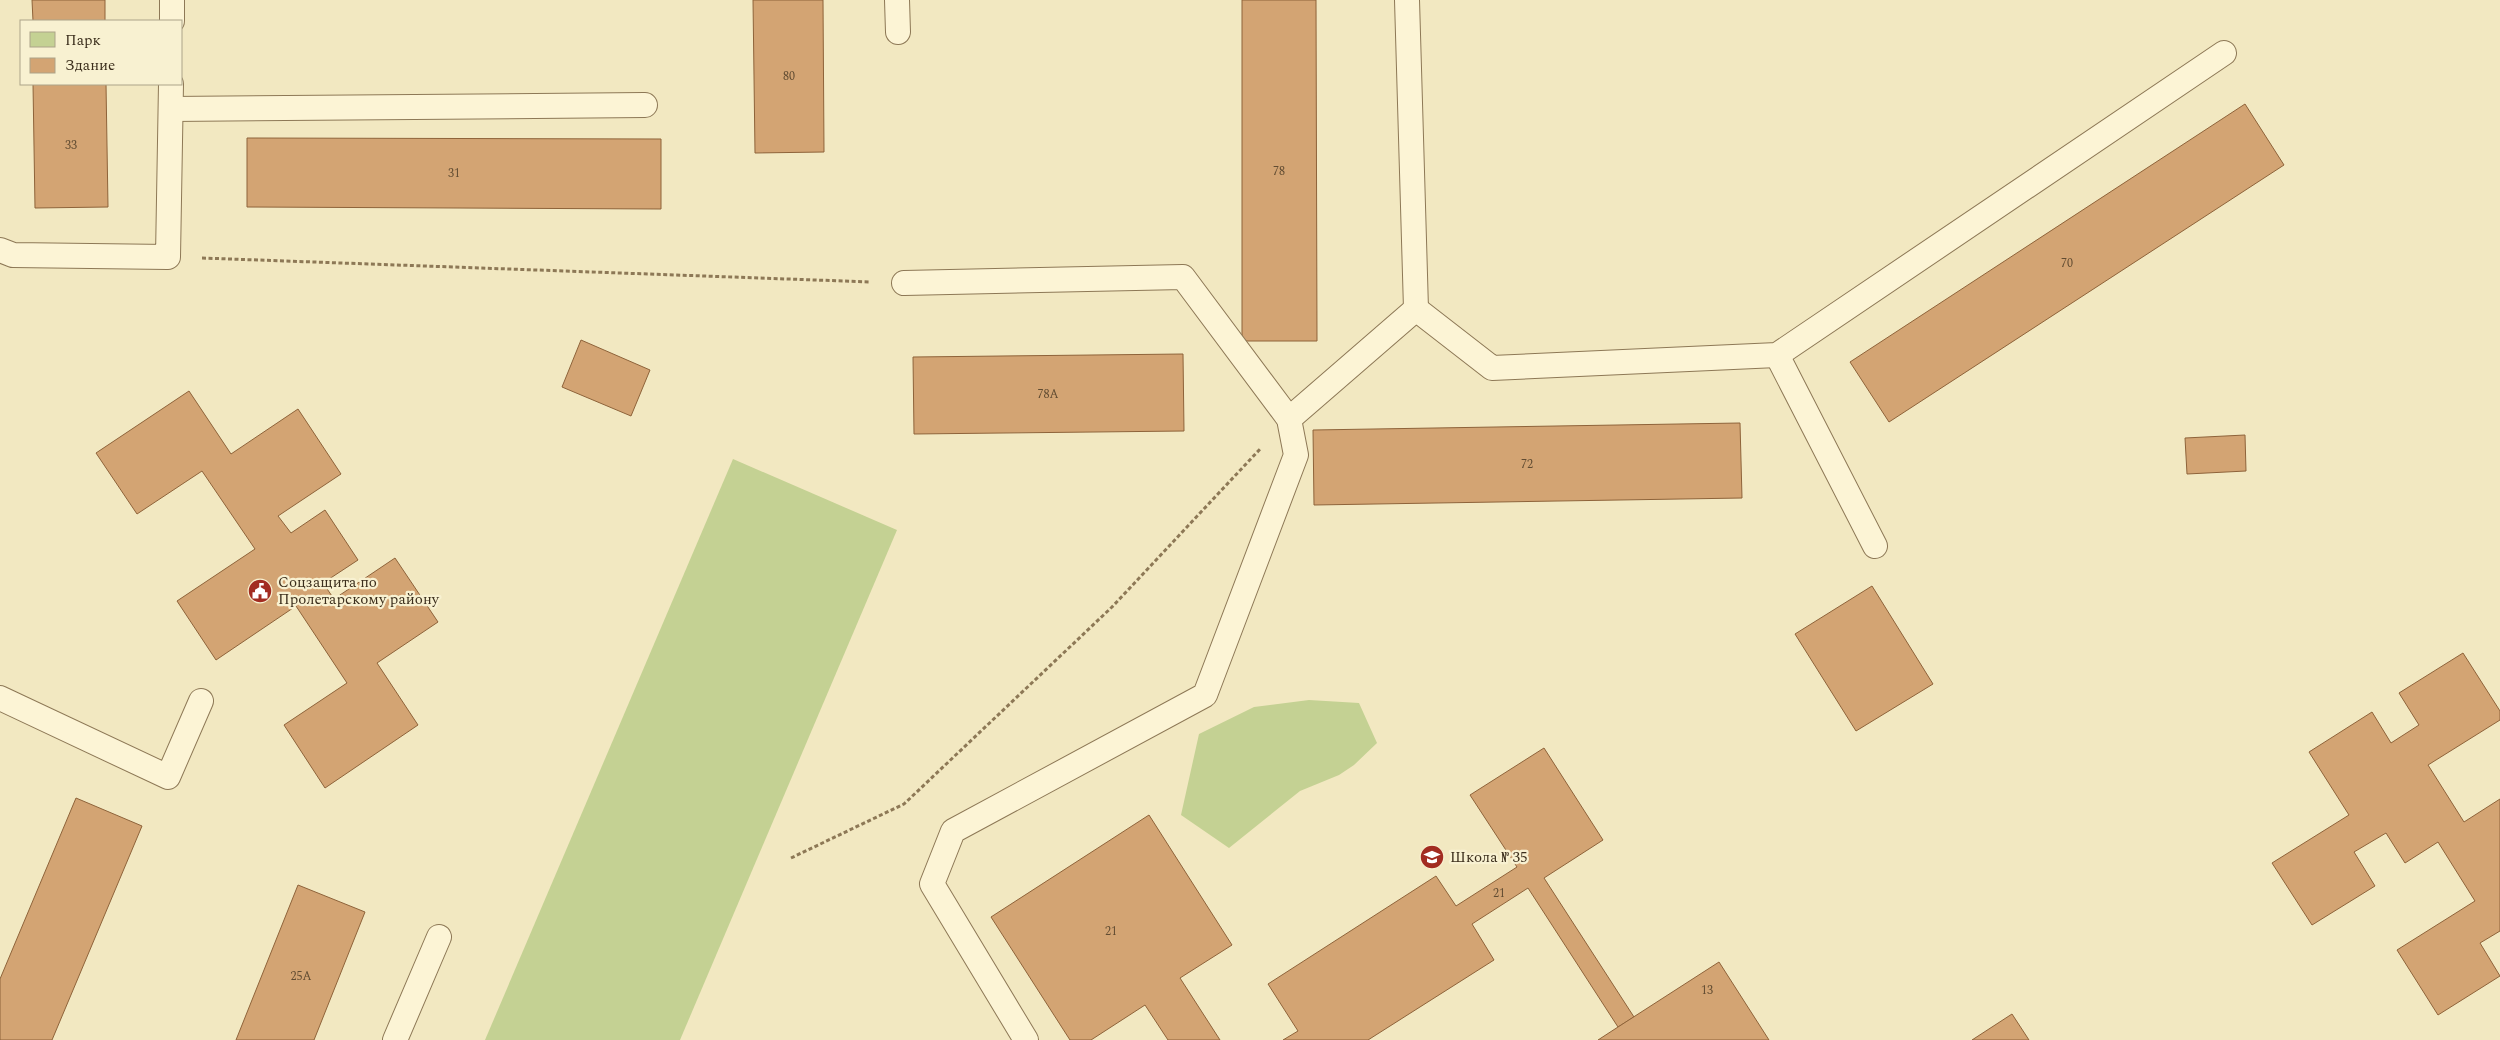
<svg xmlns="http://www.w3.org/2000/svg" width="2500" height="1040" viewBox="0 0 2500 1040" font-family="Spectral,serif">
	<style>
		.green { fill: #c4d193 }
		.building { fill: #d3a473; stroke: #8e633a }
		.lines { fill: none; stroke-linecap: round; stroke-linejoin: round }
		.service-casing { stroke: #8d7856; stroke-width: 26 }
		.path { stroke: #8d7856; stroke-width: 3; stroke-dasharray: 4 2.5; stroke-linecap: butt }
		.service { stroke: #fcf4d5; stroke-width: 24 }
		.labels { text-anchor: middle; stroke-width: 4.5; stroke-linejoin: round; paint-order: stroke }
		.number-label { font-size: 12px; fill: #614c32 }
		.poi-label { font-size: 15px; fill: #3b2e1c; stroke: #f8f1d1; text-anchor: start }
	</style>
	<rect width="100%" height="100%" fill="#f2e8c1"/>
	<!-- green -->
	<g class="green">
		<path d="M 733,459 L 897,530 L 680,1040 L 485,1040 Z"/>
		<path d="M 1309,700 L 1359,703 L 1377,743 L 1354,765 L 1339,775 L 1300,791 L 1229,848 L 1181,815 L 1199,734 L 1254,707 Z"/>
	</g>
	<!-- building -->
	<g class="building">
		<path d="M 32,0 L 105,0 L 105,21 L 33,21 Z"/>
		<path d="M 753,0 L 823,0 L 824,152 L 755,153 Z"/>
		<path d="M 1242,0 L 1316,0 L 1317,341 L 1242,341 Z"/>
		<path d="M 33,84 L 106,84 L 108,207 L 35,208 Z"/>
		<path d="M 2245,104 L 2284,165 L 1889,422 L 1850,362 Z"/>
		<path d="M 247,138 L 661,139 L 661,209 L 247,207 Z"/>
		<path d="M 581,340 L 650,370 L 631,416 L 562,387 Z"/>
		<path d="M 1183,354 L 1184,431 L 914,434 L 913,357 Z"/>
		<path d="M 189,391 L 231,454 L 298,409 L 341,474 L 278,516 L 291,533 L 325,510 L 358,560 L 323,583 L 334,599 L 395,558 L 438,622 L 377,663 L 418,725 L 325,788 L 284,725 L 347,683 L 296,606 L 216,660 L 177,601 L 255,549 L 202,471 L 137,514 L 96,453 Z"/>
		<path d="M 1740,423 L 1742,498 L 1314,505 L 1313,430 Z"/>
		<path d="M 2245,435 L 2246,471 L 2187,474 L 2185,438 Z"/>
		<path d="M 1872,586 L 1933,684 L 1856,731 L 1795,634 Z"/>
		<path d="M 2463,653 L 2500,711 L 2500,720 L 2428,765 L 2464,822 L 2500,799 L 2500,931 L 2480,943 L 2500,976 L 2438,1015 L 2397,950 L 2475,901 L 2438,842 L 2405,863 L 2386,833 L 2354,852 L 2375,886 L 2312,925 L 2272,863 L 2349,815 L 2309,752 L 2372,712 L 2391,743 L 2419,725 L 2399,693 Z"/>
		<path d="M 1544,748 L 1603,840 L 1544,878 L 1634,1017 L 1618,1027 L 1528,888 L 1472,924 L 1494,960 L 1368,1040 L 1283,1040 L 1298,1031 L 1268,984 L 1436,876 L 1456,906 L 1517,867 L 1470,795 Z"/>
		<path d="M 76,798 L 142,826 L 52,1040 L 0,1040 L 0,979 Z"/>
		<path d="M 1149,815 L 1232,945 L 1180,978 L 1220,1040 L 1168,1040 L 1145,1005 L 1091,1040 L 1070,1040 L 991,917 Z"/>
		<path d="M 298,885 L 365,912 L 314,1040 L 236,1040 Z"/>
		<path d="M 1719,962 L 1769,1040 L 1598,1040 L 1618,1027 Z"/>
		<path d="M 2012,1014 L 2029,1040 L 1972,1040 Z"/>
	</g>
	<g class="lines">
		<!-- service casing -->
		<g class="service-casing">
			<g id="service">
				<path d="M 897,0 L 898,32"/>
				<path d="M 1407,0 L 1416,309"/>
				<path d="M 172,21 L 172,0"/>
				<path d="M 171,109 L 645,105"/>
				<path d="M 0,250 L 13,255 L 168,257 L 171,84"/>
				<path d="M 904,283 L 1183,277 L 1289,419 L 1296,455 L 1205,695 L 953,831 L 932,884 L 1026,1040"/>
				<path d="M 1416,309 L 1492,368 L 1777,355 L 2224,53"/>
				<path d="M 1777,355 L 1875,546"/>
				<path d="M 1289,419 L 1416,309"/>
				<path d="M 0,698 L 168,777 L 201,701"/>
				<path d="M 395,1040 L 439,937"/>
			</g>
		</g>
		<!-- path -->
		<g class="path">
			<path d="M 202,258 L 871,282"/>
			<path d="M 791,858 L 904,804 L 1112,607 L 1261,448"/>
		</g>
		<!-- service -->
		<use href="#service" class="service"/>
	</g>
	<!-- icons -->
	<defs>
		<g id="civic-disc" transform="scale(1.25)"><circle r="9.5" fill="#a22c21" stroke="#f8f1d1"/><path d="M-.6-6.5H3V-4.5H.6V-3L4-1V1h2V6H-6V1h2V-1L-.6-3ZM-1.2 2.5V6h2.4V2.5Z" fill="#fff"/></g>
		<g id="school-disc" transform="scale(1.25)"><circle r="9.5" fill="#a22c21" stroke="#f8f1d1"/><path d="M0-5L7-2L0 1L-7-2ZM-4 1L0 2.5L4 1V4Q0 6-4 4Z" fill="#fff"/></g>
	</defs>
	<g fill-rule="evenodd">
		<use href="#civic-disc" x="260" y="591"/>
		<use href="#school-disc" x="1432" y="857"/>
	</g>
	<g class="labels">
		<!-- number labels -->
		<g class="number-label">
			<text x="789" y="80">80</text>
			<text x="71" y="149">33</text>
			<text x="1279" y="175">78</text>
			<text x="454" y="177">31</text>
			<text x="2067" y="267">70</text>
			<text x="1048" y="398">78А</text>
			<text x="1527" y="468">72</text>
			<text x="1499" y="897">21</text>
			<text x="1111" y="935">21</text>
			<text x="301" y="980">25А</text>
			<text x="1707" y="994">13</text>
		</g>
		<!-- poi labels -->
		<g class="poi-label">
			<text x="278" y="587">Соцзащита по<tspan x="278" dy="17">Пролетарскому району</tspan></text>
			<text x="1450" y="862">Школа № 35</text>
		</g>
	</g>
	<!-- legend -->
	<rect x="20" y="20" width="162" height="65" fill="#f8f1d1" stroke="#aca389"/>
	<rect x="30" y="32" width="25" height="15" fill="#c4d193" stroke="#aca389"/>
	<text x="65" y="45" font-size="15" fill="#3b2e1c">Парк</text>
	<rect x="30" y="58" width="25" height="15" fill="#d3a473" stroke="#aca389"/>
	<text x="65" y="70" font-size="15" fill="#3b2e1c">Здание</text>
</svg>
